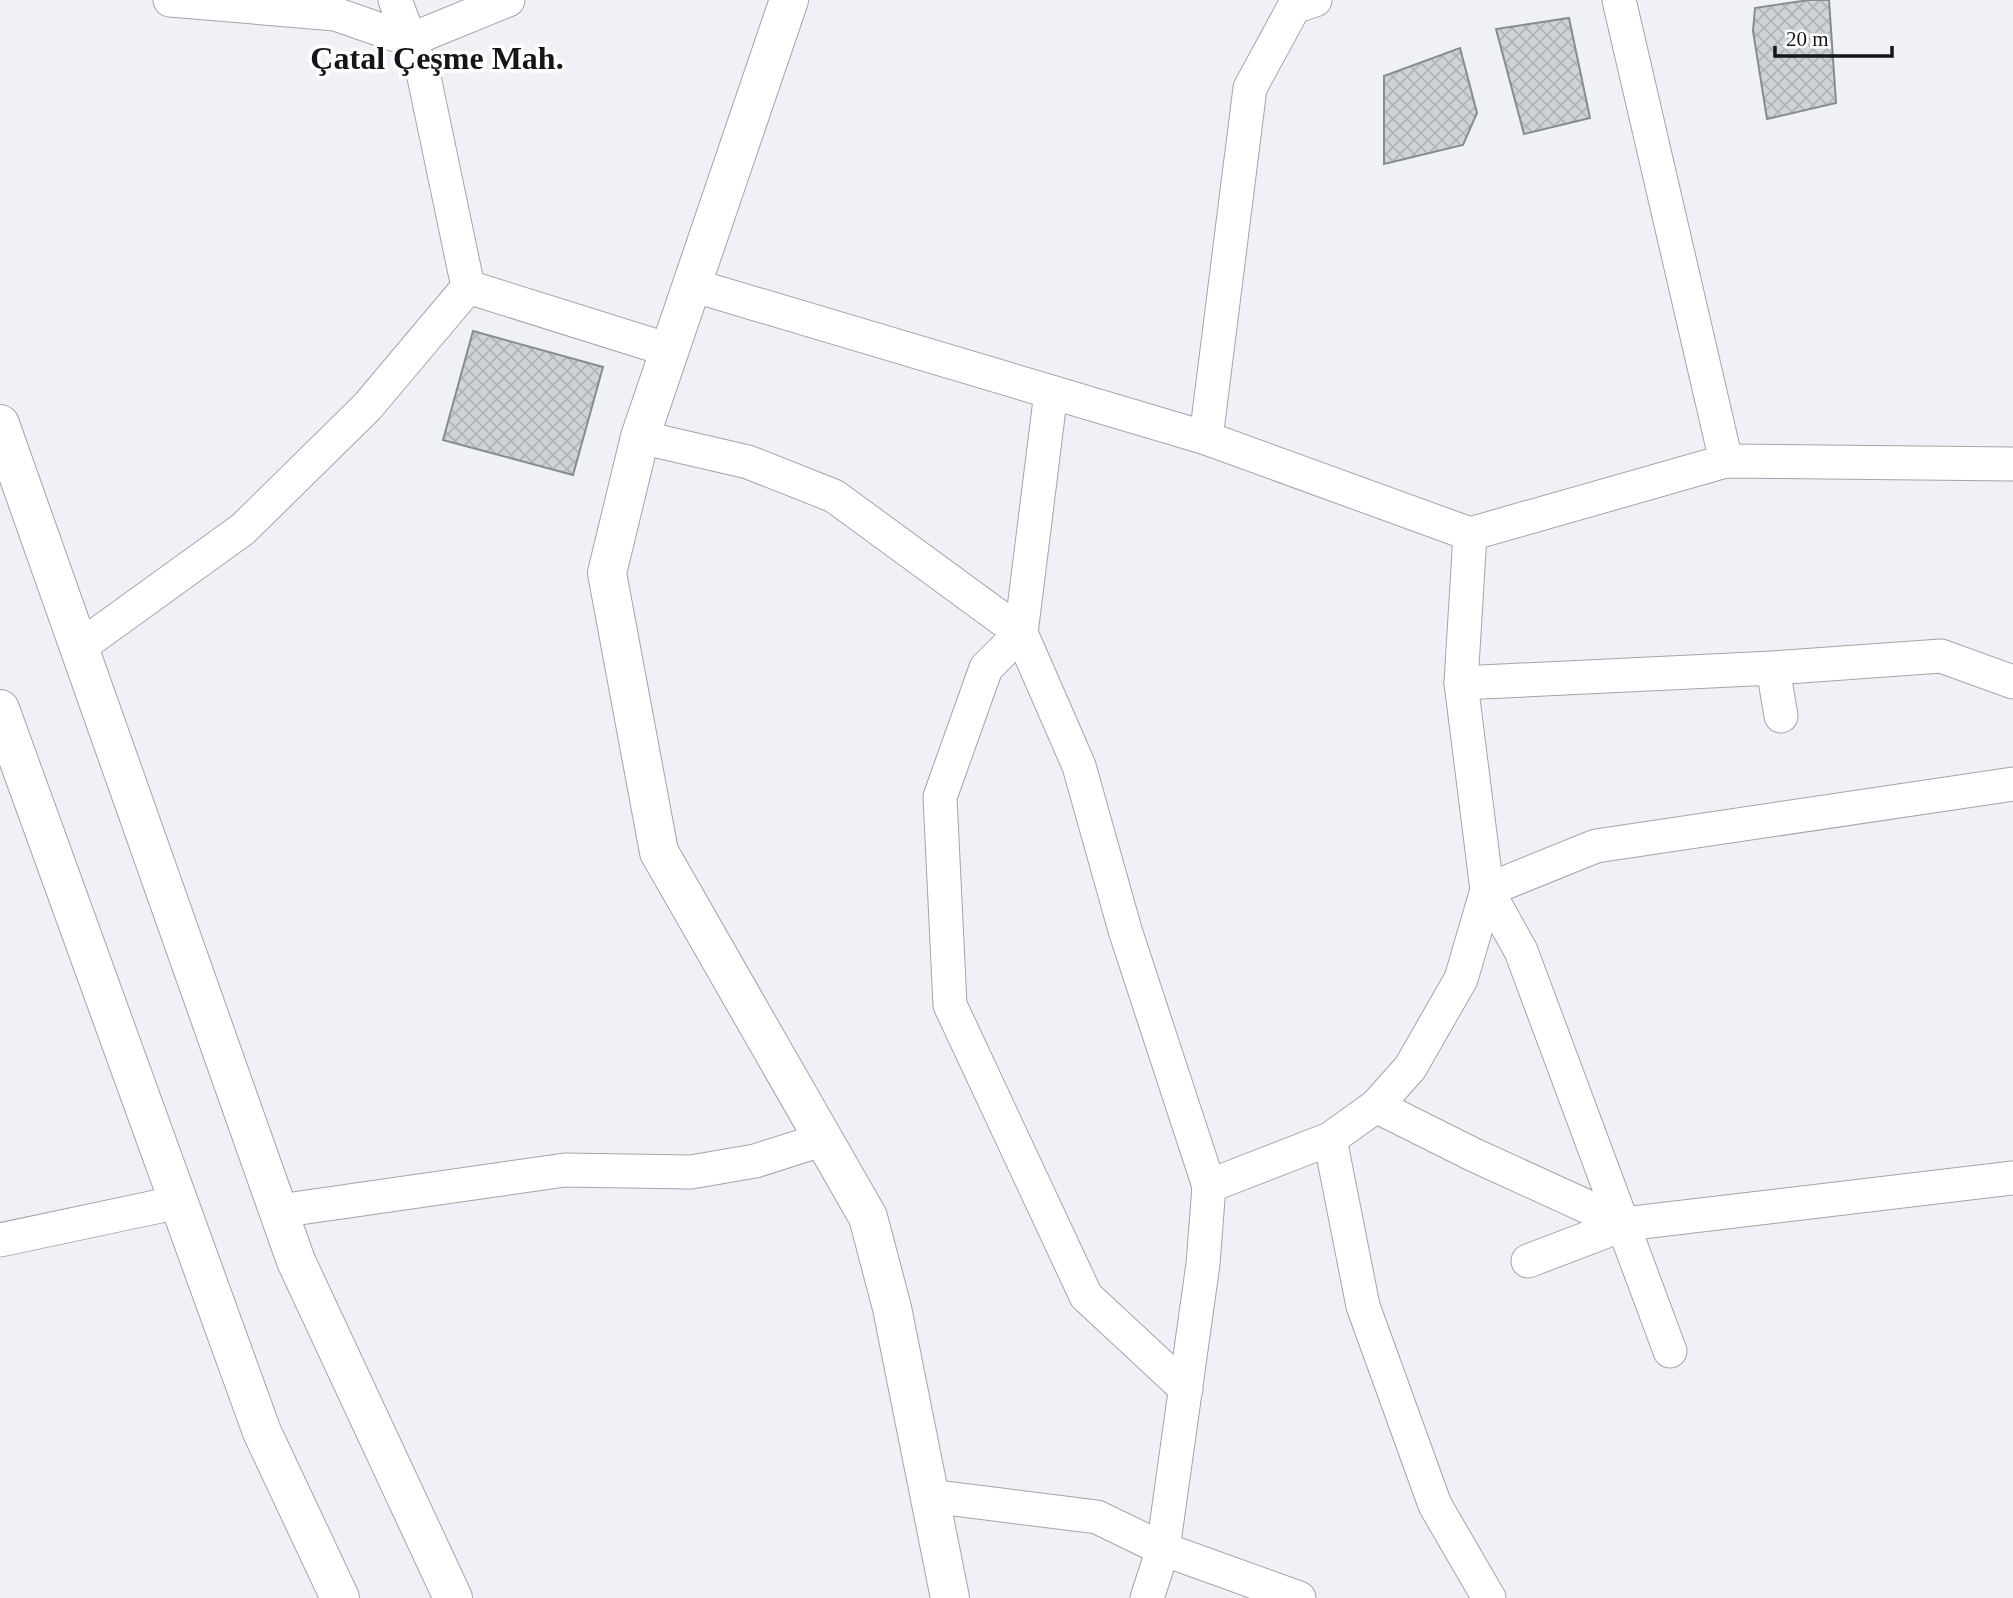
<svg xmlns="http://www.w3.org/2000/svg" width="2013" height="1598" viewBox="0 0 2013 1598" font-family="'Times New Roman',serif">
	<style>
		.building { fill: url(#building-cross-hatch); stroke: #878c8f; stroke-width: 2 }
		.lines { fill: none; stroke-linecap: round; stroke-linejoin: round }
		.minor-casing { stroke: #a2a5aa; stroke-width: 35 }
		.tertiary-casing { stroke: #a2a5aa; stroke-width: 40 }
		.minor { stroke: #fff; stroke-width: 33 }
		.tertiary { stroke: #fff; stroke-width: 38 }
		.labels { text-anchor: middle; stroke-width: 7; stroke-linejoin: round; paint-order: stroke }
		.district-label { font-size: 32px; font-weight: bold; fill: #151618; stroke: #fff }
	</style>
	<defs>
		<pattern id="building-cross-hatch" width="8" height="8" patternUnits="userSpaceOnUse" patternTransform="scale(1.75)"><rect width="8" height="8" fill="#ced3d7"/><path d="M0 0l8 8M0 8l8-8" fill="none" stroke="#b0b4b8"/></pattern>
	</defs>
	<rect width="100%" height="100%" fill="#eff1f6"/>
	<!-- building -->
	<g class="building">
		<path d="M 1809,0 L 1829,0 L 1836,103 L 1767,119 L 1753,31 L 1755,8 Z"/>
		<path d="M 1569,18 L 1590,118 L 1524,134 L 1496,29 Z"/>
		<path d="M 1460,48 L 1477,113 L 1463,145 L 1384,164 L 1384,76 Z"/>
		<path d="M 473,331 L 603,367 L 573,475 L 443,440 Z"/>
	</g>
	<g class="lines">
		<!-- minor casing -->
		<g class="minor-casing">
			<g id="minor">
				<path d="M 170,0 L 335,14 L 410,40 L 508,0"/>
				<path d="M 395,0 L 424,77 L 468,287 L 669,350"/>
				<path d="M 1619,0 L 1726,461"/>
				<path d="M 692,285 L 1206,438 L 1470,534"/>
				<path d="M 1051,392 L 1021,633 L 1079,766 L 1125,930 L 1209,1186"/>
				<path d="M 640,437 L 748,462 L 834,496 L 1021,633 L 986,668 L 940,797 L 950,1005 L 1086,1296 L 1186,1389"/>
				<path d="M 1206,438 L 1250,88 L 1294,7 L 1315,0"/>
				<path d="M 81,646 L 243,529 L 367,407 L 468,287"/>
				<path d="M 1773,668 L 1781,716"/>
				<path d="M 1461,683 L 1773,668 L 1941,656 L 2013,682"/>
				<path d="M 1487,890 L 1596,846 L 2013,784"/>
				<path d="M 1376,1106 L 1474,1155 L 1625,1224"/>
				<path d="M 1330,1139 L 1363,1306 L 1435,1505 L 1489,1598"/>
				<path d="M 279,1211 L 565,1170 L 691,1172 L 755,1161 L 824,1139"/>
				<path d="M 0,1240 L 179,1202"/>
				<path d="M 1528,1261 L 1625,1224 L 2013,1178"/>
				<path d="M 1670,1351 L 1521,951 L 1487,890 L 1461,683 L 1470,534 L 1726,461 L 2013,464"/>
				<path d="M 930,1496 L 1097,1517 L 1163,1549 L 1299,1598"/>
				<path d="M 1147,1598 L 1163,1549 L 1203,1264 L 1209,1186 L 1330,1139 L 1376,1106 L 1410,1068 L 1461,979 L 1487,890"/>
			</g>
		</g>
		<!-- tertiary casing -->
		<g class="tertiary-casing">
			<g id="tertiary">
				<path d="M 789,0 L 640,437 L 607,573 L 659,852 L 868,1217 L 892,1308 L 950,1598"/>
				<path d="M 0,424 L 296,1261 L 453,1598"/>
				<path d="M 0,709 L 262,1432 L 340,1598"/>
			</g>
		</g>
		<!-- minor -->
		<use href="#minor" class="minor"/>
		<!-- tertiary -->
		<use href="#tertiary" class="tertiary"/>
	</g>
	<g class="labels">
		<!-- district labels -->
		<g class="district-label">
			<text x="437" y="69">Çatal Çeşme Mah.</text>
		</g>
	</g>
	<!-- scale -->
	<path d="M1775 46v10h117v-10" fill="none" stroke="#151618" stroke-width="3.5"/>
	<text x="1786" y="46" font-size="21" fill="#151618" stroke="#ffffff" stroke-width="5" paint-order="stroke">20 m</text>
</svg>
